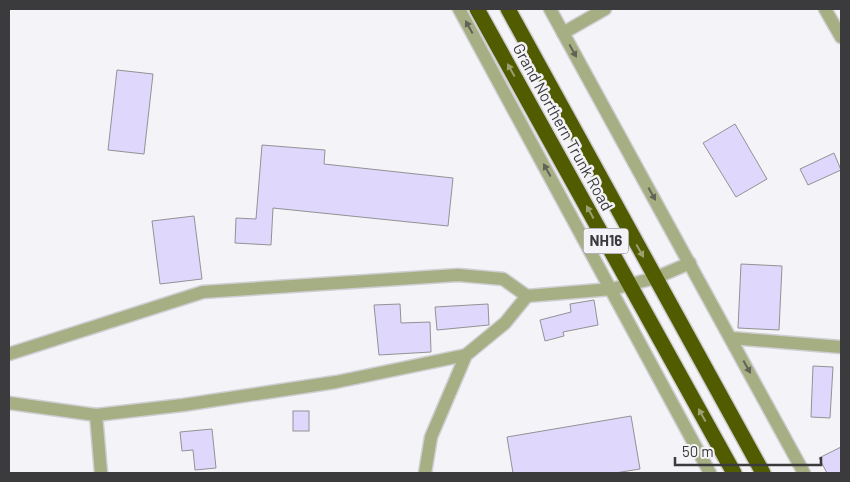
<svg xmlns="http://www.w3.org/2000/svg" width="850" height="482" viewBox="0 0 850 482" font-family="Barlow,sans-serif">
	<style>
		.building { fill: #dfd7fc; stroke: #929295 }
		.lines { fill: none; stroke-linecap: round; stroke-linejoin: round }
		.minor-casing { stroke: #cfced2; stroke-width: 15 }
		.highway-casing { stroke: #cfced2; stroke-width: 18 }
		.minor { stroke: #a6ae84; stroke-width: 12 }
		.highway { stroke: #515c00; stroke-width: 15 }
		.oneway { fill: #606355 }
		.oneway2 { fill: #9aa06f }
		.labels { text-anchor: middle; stroke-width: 5; stroke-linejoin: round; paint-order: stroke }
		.shield { fill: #f4f3f7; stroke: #727274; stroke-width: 1 }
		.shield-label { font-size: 15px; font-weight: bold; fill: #3b3a3c }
		.street-label { font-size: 16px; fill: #3b3a3c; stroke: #f4f3f7 }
	</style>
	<rect width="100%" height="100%" fill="#f4f3f7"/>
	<!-- building -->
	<g class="building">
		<path d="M 117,70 L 153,74 L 144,154 L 108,150 Z"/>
		<path d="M 735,124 L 767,179 L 736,197 L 703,143 Z"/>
		<path d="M 262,145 L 325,150 L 324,164 L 453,178 L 448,226 L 273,208 L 271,245 L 235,243 L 236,218 L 256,219 Z"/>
		<path d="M 834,153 L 841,170 L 808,185 L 800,169 Z"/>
		<path d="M 194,216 L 202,279 L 160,284 L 152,221 Z"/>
		<path d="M 741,264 L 782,266 L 779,330 L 738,328 Z"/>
		<path d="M 594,300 L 598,325 L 563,332 L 564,336 L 545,341 L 540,320 L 571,312 L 570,304 Z"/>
		<path d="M 400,304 L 401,323 L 430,322 L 431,352 L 379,355 L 374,305 Z"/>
		<path d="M 488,304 L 489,325 L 437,330 L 435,307 Z"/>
		<path d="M 813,366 L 833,367 L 830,418 L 811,417 Z"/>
		<rect x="293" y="411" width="16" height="20"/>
		<path d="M 631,416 L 640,469 L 615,473 L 513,473 L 507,437 Z"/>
		<path d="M 212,429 L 216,468 L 195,470 L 193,450 L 182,451 L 180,432 Z"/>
		<path d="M 841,447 L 841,473 L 827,473 L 819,458 Z"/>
	</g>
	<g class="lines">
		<!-- minor casing -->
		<g class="minor-casing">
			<g id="minor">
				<path d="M 459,9 L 710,473"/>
				<path d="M 550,9 L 804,473"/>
				<path d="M 825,9 L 841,37"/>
				<path d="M 563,33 L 605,9"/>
				<path d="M 731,338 L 841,347"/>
				<path d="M 9,354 L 203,292 L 458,275 L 503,279 L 527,296 L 612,289 L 655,278 L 690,263"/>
				<path d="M 9,403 L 96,415"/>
				<path d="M 101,473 L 96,415 L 183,405 L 336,382 L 466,355"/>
				<path d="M 425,473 L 431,437 L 466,355 L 505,323 L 527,296"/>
			</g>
		</g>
		<!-- highway casing -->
		<g class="highway-casing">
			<g id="highway">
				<path d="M 477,9 L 734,473"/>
				<path d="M 508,9 L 763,473"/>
			</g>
		</g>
		<!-- minor -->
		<use href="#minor" class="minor"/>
		<!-- highway -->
		<use href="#highway" class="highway"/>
	</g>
	<!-- one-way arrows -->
	<defs><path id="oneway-solid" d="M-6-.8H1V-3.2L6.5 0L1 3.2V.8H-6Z" transform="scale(1.25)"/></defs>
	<g class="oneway">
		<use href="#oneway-solid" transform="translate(469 27) rotate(-119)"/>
		<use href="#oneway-solid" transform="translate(573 51) rotate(61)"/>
		<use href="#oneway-solid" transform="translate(547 170) rotate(-119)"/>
		<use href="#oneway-solid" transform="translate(652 194) rotate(61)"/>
		<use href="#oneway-solid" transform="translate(747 367) rotate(61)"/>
	</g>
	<g class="oneway2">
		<use href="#oneway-solid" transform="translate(511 70) rotate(-119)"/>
		<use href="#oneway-solid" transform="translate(590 212) rotate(-119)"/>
		<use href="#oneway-solid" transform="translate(640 251) rotate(61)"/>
		<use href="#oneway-solid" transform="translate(702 415) rotate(-119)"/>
	</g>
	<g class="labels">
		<!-- shield labels -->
		<rect class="shield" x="583.5" y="228.5" width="45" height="25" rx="4"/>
		<g class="shield-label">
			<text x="606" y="246">NH16</text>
		</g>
		<!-- street labels -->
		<g class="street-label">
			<text transform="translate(563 127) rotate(61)" y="6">Grand Northern Trunk Road</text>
		</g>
	</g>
	<!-- border -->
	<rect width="850" height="482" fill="none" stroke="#3b3a3c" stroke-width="20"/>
	<!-- scale -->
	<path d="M675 457v8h146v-8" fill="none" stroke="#3b3a3c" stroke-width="2.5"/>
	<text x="682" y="457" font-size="15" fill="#3b3a3c" stroke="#f4f3f7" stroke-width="4" paint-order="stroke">50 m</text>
</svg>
